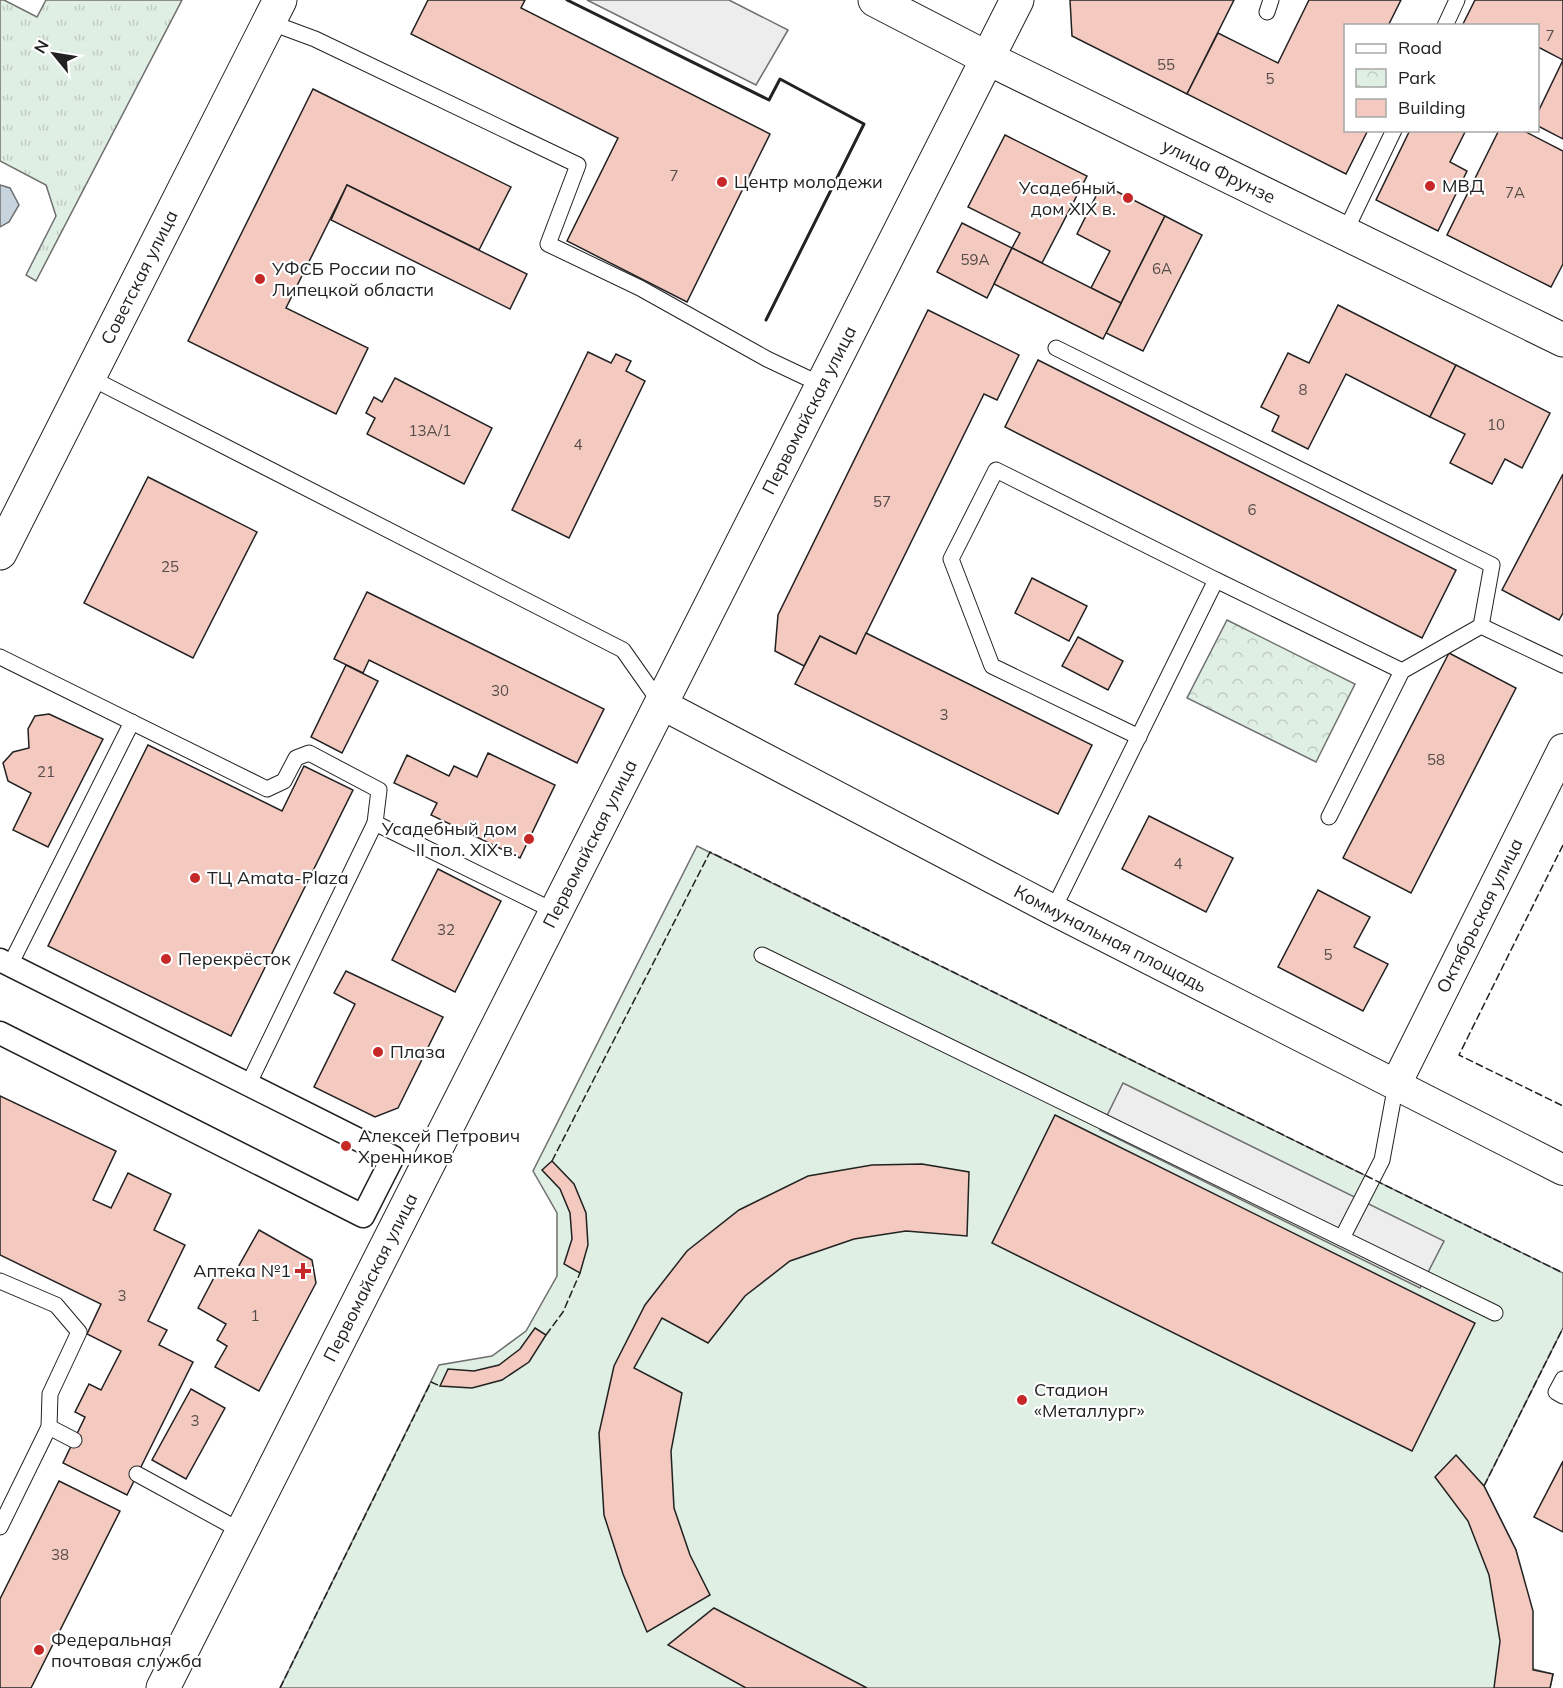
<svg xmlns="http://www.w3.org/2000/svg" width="1563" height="1688" viewBox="0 0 1563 1688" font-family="Mulish,sans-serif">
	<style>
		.grass { fill: url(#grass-tufts); stroke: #6f6f6f; stroke-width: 1.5 }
		.park { fill: url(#park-crowns); stroke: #6f6f6f; stroke-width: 1.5 }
		.pitch { fill: #e0efe3; stroke: #6f6f6f; stroke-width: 1.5 }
		.parking { fill: #ededed; stroke: #6f6f6f; stroke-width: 1.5 }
		.water { fill: #c7d3dd; stroke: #6f6f6f; stroke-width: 1.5 }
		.building { fill: #f3c9c0; stroke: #222; stroke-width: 1.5 }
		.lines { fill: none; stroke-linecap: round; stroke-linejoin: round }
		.service-casing { stroke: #222; stroke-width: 17 }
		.pedestrian-casing { stroke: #222; stroke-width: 25 }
		.minor-casing { stroke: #222; stroke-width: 32 }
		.tertiary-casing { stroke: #222; stroke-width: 35 }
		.secondary-casing { stroke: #222; stroke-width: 35 }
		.service { stroke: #fff; stroke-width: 15 }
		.pedestrian { stroke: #fff; stroke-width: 22 }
		.minor { stroke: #fff; stroke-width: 30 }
		.tertiary { stroke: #fff; stroke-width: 33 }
		.secondary { stroke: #fff; stroke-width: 33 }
		.fence { stroke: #222; stroke-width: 1.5; stroke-dasharray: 8 3; stroke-linecap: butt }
		.wall { stroke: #222; stroke-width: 3 }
		.poi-dot { fill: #c62828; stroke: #fff; stroke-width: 2 }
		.labels { text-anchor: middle; stroke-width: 4.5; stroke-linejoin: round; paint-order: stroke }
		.number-label { font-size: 15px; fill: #564c4a }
		.street-label { font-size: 18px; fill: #222; stroke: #fff }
		.poi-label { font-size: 18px; fill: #222; stroke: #fff; text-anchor: start }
	</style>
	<defs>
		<pattern id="grass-tufts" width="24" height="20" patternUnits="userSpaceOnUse" patternTransform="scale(1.5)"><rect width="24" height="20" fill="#e0efe3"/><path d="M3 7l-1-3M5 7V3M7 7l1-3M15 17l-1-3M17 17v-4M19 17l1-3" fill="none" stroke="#c0cdc2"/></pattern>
		<pattern id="park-crowns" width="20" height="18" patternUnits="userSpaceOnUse" patternTransform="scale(1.5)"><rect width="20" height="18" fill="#e0efe3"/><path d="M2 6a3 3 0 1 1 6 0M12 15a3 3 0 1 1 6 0" fill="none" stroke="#c0cdc2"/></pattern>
	</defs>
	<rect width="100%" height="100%" fill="#fff"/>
	<!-- grass -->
	<path class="grass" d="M 0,0 L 4,0 L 37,17 L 46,0 L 182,0 L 36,281 L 26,275 L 56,216 L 46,185 L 0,161 Z"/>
	<!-- park -->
	<path class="park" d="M 1227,620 L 1355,684 L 1316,762 L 1187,698 Z"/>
	<!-- pitch -->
	<path class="pitch" d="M 697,846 L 1563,1273 L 1563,1328 L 1484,1486 L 1516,1550 L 1533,1669 L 1553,1674 L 1550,1688 L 280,1688 L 439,1365 L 492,1356 L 526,1331 L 557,1276 L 557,1213 L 533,1171 Z"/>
	<!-- parking -->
	<g class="parking">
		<path d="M 587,0 L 729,0 L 788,30 L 756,85 Z"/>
		<path d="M 1123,1083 L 1444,1241 L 1420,1288 L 1100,1130 Z"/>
	</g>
	<!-- water -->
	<path class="water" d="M 0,185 L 10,188 L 19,205 L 9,222 L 0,227 Z"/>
	<!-- building -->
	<g class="building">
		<path d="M 428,0 L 525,0 L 521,8 L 770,134 L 687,302 L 567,241 L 618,138 L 411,34 Z"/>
		<path d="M 1070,0 L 1234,0 L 1187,94 L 1072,36 Z"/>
		<path d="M 1309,0 L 1401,0 L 1388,26 L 1346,26 L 1346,130 L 1368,130 L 1346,174 L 1187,94 L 1218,33 L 1278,63 Z"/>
		<path d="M 1475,0 L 1563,0 L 1563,60 L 1538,47 L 1538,26 L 1462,26 Z"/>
		<path d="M 1563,60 L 1563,139 L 1538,126 L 1538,112 Z"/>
		<path d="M 313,89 L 511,187 L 479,250 L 347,185 L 286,308 L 368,348 L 336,414 L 188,341 Z"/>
		<path d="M 1410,130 L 1466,130 L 1450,162 L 1467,171 L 1438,231 L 1376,200 Z"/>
		<path d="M 1499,130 L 1522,130 L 1563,151 L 1563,264 L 1551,287 L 1447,235 Z"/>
		<path d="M 1005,135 L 1087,176 L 1042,263 L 1012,248 L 1020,233 L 968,207 Z"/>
		<path d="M 1102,184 L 1165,216 L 1121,303 L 1091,288 L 1110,251 L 1077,234 Z"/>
		<path d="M 347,185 L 527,274 L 510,309 L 331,220 Z"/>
		<path d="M 1165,216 L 1202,235 L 1143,351 L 1106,333 Z"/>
		<path d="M 962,223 L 1012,248 L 987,298 L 937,272 Z"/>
		<path d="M 1012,248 L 1121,303 L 1103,339 L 994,284 Z"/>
		<path d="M 1338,305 L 1456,365 L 1430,417 L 1346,374 L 1308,449 L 1272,431 L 1279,416 L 1261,407 L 1288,353 L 1309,363 Z"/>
		<path d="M 928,310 L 1019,355 L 997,400 L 984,394 L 856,654 L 820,636 L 804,666 L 775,651 L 778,615 Z"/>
		<path d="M 588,352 L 611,363 L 616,354 L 631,361 L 626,371 L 645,381 L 569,538 L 512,510 Z"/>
		<path d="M 1038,360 L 1456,570 L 1422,638 L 1005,427 Z"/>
		<path d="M 1456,365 L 1550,413 L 1522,468 L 1505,459 L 1492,484 L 1450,463 L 1465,434 L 1430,417 Z"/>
		<path d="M 395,378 L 492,428 L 464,484 L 367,434 L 375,418 L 366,413 L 374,397 L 382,402 Z"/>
		<path d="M 1563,474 L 1563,613 L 1559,620 L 1502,590 Z"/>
		<path d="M 148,477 L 257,532 L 193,658 L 84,603 Z"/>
		<path d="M 1032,578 L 1087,606 L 1069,641 L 1015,613 Z"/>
		<path d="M 367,592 L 604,709 L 577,763 L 369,660 L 363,673 L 334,659 Z"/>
		<path d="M 866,633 L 1092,745 L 1058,814 L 795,684 L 820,636 L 856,654 Z"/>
		<path d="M 1078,637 L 1123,661 L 1108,690 L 1062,666 Z"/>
		<path d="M 1449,653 L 1516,688 L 1411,893 L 1343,858 Z"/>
		<path d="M 346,665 L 378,681 L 342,753 L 311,737 Z"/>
		<path d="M 49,714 L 103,739 L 48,847 L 13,830 L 31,793 L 8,781 L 3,763 L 13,752 L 29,748 L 28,729 L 35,716 Z"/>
		<path d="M 148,745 L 282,811 L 304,766 L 353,790 L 231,1036 L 48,946 Z"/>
		<path d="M 488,753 L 555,785 L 520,858 L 431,815 L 437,803 L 394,783 L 407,755 L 449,776 L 454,766 L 477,777 Z"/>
		<path d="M 1149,816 L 1233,858 L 1206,912 L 1122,869 Z"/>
		<path d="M 438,869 L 501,901 L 455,992 L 392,960 Z"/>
		<path d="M 1318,890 L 1370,917 L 1354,947 L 1388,964 L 1363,1011 L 1278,967 Z"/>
		<path d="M 346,971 L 443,1017 L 398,1108 L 375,1117 L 314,1087 L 355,1004 L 334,993 Z"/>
		<path d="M 0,1096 L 116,1151 L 93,1200 L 111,1208 L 128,1173 L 171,1194 L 154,1230 L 185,1245 L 148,1321 L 167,1330 L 159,1345 L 193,1362 L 127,1495 L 63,1463 L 85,1417 L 75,1412 L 89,1384 L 101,1390 L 121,1351 L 87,1334 L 101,1304 L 0,1255 Z"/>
		<path d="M 1055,1115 L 1475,1323 L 1412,1451 L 992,1243 Z"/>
		<path d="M 552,1161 L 574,1184 L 586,1213 L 588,1245 L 580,1273 L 564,1264 L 572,1239 L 570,1213 L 560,1189 L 542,1170 Z"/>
		<path d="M 922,1164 L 969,1172 L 967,1236 L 906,1231 L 854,1239 L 790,1261 L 745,1296 L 708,1343 L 662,1318 L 634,1368 L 682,1393 L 671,1451 L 674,1508 L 690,1555 L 710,1595 L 647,1632 L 623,1574 L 604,1515 L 599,1433 L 614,1366 L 645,1305 L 687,1251 L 739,1210 L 808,1176 L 872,1165 Z"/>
		<path d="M 259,1230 L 312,1260 L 316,1283 L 259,1391 L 215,1367 L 227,1346 L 217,1340 L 226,1324 L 198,1308 L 218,1270 L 232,1278 Z"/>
		<path d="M 535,1328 L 546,1335 L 529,1362 L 502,1380 L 472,1388 L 440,1386 L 448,1369 L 474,1371 L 499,1365 L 520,1349 Z"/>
		<path d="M 191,1389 L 225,1408 L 186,1479 L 152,1460 Z"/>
		<path d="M 1456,1455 L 1484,1486 L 1516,1550 L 1533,1611 L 1533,1670 L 1553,1674 L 1550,1688 L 1494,1688 L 1500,1641 L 1489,1575 L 1468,1521 L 1435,1477 Z"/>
		<path d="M 1563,1461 L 1563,1532 L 1534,1517 Z"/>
		<path d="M 59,1481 L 120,1511 L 31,1688 L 0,1688 L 0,1599 Z"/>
		<path d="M 714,1608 L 867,1688 L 746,1688 L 668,1645 Z"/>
	</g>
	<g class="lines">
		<!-- service casing -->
		<g class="service-casing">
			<g id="service">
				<path d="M 1267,12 L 1271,0"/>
				<path d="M 269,22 L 315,39 L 578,165 L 548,244 L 640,288 L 767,359 L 822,385"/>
				<path d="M 1445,26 L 1457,0"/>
				<path d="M 1345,232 L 1394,130"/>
				<path d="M 1056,348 L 1492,565 L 1481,626"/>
				<path d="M 89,377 L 623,650 L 661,704"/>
				<path d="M 0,657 L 267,789 L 284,781 L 296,758 L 309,753 L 379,790 L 375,823"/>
				<path d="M 1139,737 L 992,666 L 951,559 L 996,470 L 1216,580"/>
				<path d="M 1329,817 L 1402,671 L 1481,626 L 1563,665"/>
				<path d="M 1053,910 L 1216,580 L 1402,671"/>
				<path d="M 762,955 L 1495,1313"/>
				<path d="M 10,965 L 132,722"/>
				<path d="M 248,1085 L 375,823 L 556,912"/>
				<path d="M 1342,1238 L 1382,1160 L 1396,1084"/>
				<path d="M 0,1281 L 56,1305 L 79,1332 L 50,1394 L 49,1427 L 0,1527"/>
				<path d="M 1563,1379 L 1556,1392 L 1563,1396"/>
				<path d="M 49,1427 L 74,1440"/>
				<path d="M 137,1474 L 243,1532"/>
			</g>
		</g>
		<!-- pedestrian casing -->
		<g class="pedestrian-casing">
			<path id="pedestrian" d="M 0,960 L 393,1157 L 363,1216 L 0,1033"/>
		</g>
		<!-- minor casing -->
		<g class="minor-casing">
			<g id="minor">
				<path id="s1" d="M 661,704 L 1053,910 L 1563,1170"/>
				<path id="s2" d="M 1396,1084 L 1563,749"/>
			</g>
		</g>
		<!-- tertiary casing -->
		<g class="tertiary-casing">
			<g id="tertiary">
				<path id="s3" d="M 875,0 L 987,58 L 1563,340"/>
			</g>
		</g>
		<!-- secondary casing -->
		<g class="secondary-casing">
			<g id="secondary">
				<path id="s4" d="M 0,553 L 280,0"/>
				<path id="s5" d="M 163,1688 L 1017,0"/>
			</g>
		</g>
		<!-- service -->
		<use href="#service" class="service"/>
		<!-- pedestrian -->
		<use href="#pedestrian" class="pedestrian"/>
		<!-- minor -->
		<use href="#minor" class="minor"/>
		<!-- tertiary -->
		<use href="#tertiary" class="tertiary"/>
		<!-- secondary -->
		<use href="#secondary" class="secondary"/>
		<!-- fence -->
		<g class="fence">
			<path d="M 1563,845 L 1459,1055 L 1563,1106"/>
			<path d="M 552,1161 L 710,852 L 1563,1273"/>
			<path d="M 546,1335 L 563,1312 L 580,1273"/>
			<path d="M 1484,1486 L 1563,1328"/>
			<path d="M 280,1688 L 431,1382 L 440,1386"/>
		</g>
		<!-- wall -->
		<path class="wall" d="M 567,0 L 769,100 L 780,79 L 864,124 L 766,320"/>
	</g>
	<!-- markers -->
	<g class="poi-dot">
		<circle cx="722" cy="182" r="6"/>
		<circle cx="1430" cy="186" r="6"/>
		<circle cx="1128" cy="198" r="6"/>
		<circle cx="260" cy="279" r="6"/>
		<circle cx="529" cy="839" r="6"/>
		<circle cx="195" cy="878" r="6"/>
		<circle cx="166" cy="959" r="6"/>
		<circle cx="378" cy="1052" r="6"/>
		<circle cx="346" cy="1146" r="6"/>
		<path d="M300 1262h6v6h6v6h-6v6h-6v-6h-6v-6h6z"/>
		<circle cx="1022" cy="1400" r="6"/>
		<circle cx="39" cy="1650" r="6"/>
	</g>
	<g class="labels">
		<!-- number labels -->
		<g class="number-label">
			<text x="1550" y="41">7</text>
			<text x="1166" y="70">55</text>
			<text x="1270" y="84">5</text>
			<text x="674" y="181">7</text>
			<text x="1515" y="198">7А</text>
			<text x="975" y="265">59А</text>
			<text x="1162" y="274">6А</text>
			<text x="1303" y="395">8</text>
			<text x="1496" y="430">10</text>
			<text x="430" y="436">13А/1</text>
			<text x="578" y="450">4</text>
			<text x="882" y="507">57</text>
			<text x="1252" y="515">6</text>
			<text x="170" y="572">25</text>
			<text x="500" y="696">30</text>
			<text x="944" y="720">3</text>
			<text x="1436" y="765">58</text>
			<text x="46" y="777">21</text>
			<text x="1178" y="869">4</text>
			<text x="446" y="935">32</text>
			<text x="1328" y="960">5</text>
			<text x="122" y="1301">3</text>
			<text x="255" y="1321">1</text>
			<text x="195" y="1426">3</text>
			<text x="60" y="1560">38</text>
		</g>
		<!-- street labels -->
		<g class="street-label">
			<text dy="6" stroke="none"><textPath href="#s3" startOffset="384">улица Фрунзе</textPath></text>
			<text dy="6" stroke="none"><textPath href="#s4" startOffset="309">Советская улица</textPath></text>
			<text dy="6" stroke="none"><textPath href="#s5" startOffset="1432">Первомайская улица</textPath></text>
			<text dy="6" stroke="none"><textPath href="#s5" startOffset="946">Первомайская улица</textPath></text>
			<text dy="6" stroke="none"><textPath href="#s2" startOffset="188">Октябрьская улица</textPath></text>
			<text dy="6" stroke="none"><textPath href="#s1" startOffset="507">Коммунальная площадь</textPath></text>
			<text dy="6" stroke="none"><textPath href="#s5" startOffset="460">Первомайская улица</textPath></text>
		</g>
		<!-- poi labels -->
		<g class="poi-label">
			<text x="734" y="188">Центр молодежи</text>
			<text x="1442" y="192">МВД</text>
			<text x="1116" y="194" text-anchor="end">Усадебный<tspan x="1116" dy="21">дом XIX в.</tspan></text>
			<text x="272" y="275">УФСБ России по<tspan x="272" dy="21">Липецкой области</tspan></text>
			<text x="517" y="835" text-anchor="end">Усадебный дом<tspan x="517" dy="21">II пол. XIX в.</tspan></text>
			<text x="207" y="884">ТЦ Amata-Plaza</text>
			<text x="178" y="965">Перекрёсток</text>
			<text x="390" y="1058">Плаза</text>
			<text x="358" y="1142">Алексей Петрович<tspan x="358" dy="21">Хренников</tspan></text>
			<text x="291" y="1277" text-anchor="end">Аптека №1</text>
			<text x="1034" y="1396">Стадион<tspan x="1034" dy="21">«Металлург»</tspan></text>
			<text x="51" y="1646">Федеральная<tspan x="51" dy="21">почтовая служба</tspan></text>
		</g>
	</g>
	<!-- legend -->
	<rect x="1344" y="24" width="195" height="108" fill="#ffffff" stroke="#a7a7a7" stroke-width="1.5"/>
	<rect x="1356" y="44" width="30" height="9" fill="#ffffff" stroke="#a7a7a7" stroke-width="1.5"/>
	<text x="1398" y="54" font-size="18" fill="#222222">Road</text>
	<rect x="1356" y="69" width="30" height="18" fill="url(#park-crowns)" stroke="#a7a7a7" stroke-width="1.5"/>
	<text x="1398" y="84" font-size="18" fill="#222222">Park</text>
	<rect x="1356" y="99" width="30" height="18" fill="#f3c9c0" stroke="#a7a7a7" stroke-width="1.5"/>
	<text x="1398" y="114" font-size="18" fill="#222222">Building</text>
	<!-- north arrow -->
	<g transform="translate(54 54) rotate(300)" stroke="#ffffff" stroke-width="4.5" paint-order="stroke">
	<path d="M0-4.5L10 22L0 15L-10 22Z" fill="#222222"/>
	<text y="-9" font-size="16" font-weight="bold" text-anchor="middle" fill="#222222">N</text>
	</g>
</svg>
